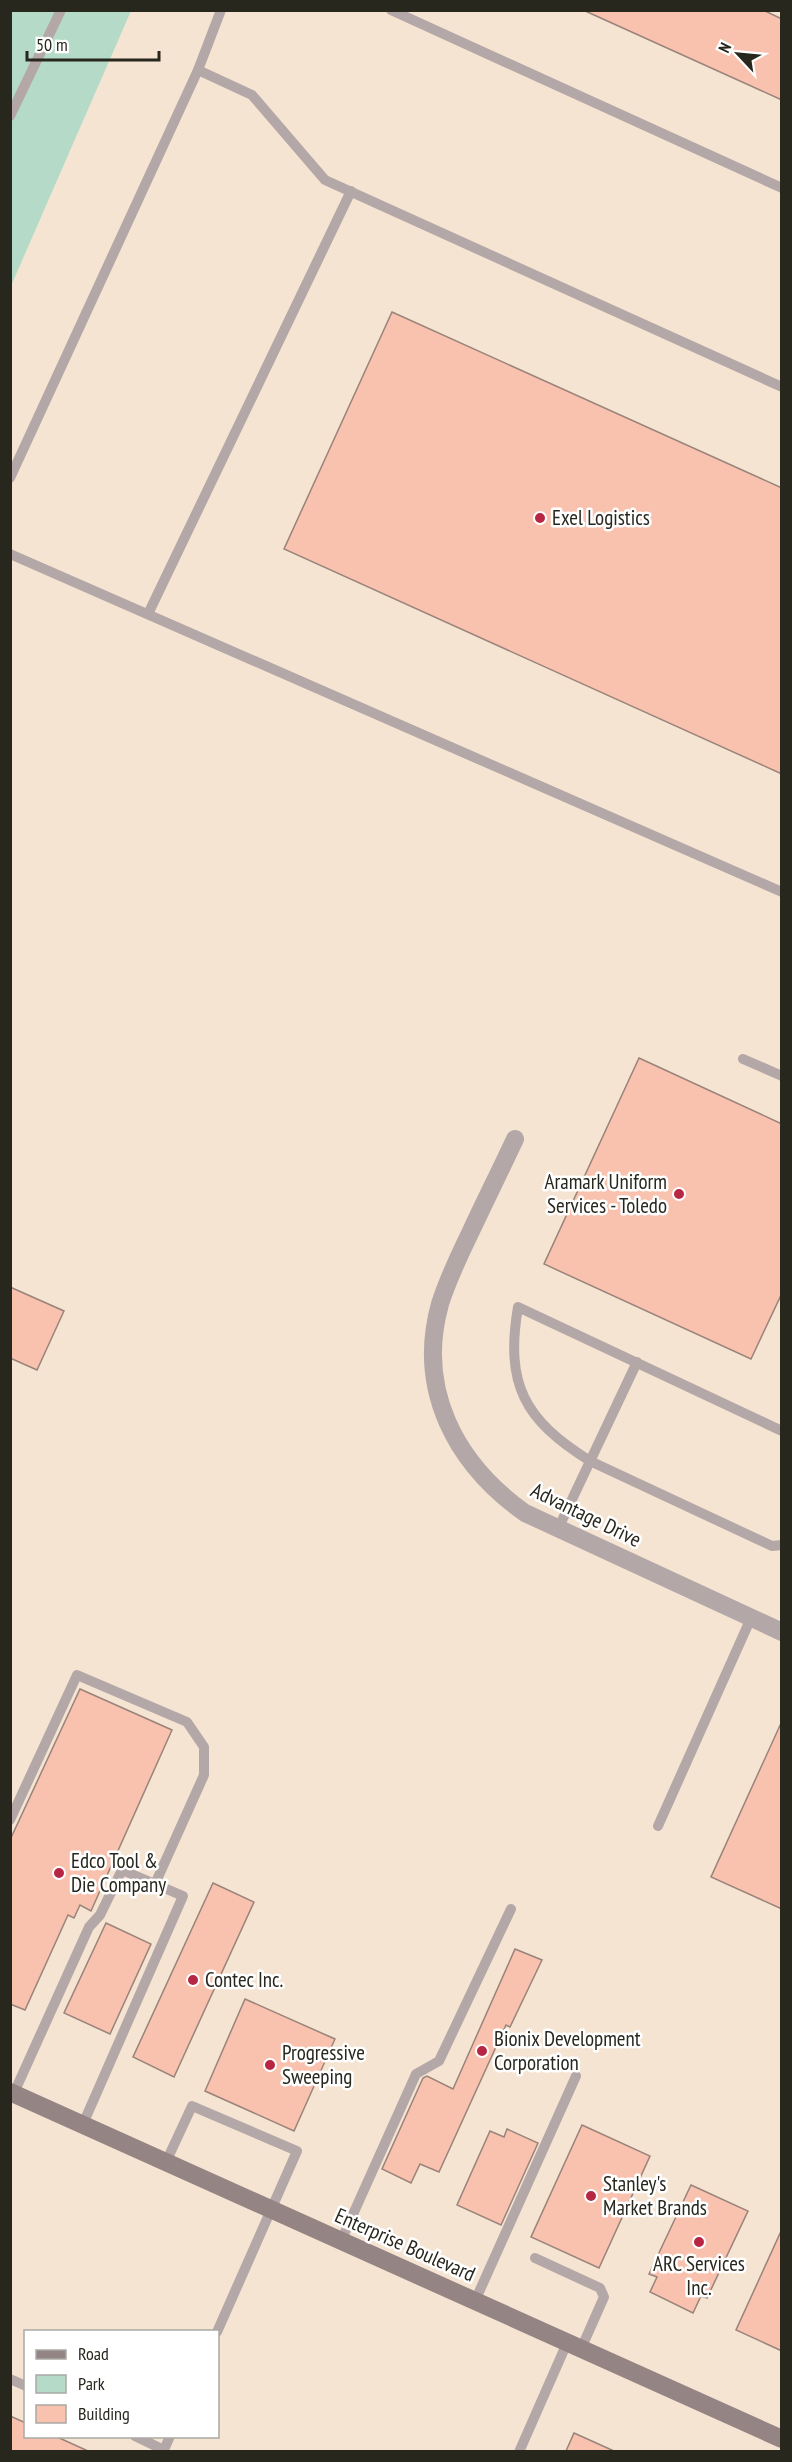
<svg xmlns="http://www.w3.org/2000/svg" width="792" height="2462" viewBox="0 0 792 2462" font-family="'PT Sans Narrow',sans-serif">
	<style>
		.industrial { fill: #f5e4d2; fill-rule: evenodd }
		.green { fill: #b5dbc8 }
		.building { fill: #f8c2af; stroke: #9a837a; stroke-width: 1.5 }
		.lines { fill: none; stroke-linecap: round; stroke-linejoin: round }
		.lane { stroke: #b4a7a7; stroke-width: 10 }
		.street { stroke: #b4a7a7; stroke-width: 18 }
		.secondary { stroke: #958484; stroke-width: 18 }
		.poi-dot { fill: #b72643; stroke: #fff; stroke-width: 2 }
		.labels { text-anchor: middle; stroke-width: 5; stroke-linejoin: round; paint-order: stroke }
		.poi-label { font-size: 21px; fill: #28271e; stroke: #fff; text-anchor: start }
		.street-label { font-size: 21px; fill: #28271e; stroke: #fff }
	</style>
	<rect width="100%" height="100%" fill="#f6f2da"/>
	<!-- industrial -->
	<path class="industrial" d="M 131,11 L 781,11 L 781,2451 L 11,2452 L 11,286 ZM 26,2332 L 218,2332 L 218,2436 L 26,2436 Z"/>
	<!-- green -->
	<path class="green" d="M 11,11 L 131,11 L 11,286 Z"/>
	<!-- building -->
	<g class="building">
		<path d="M 583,10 L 763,10 L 782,19 L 782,100 Z"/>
		<path d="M 392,312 L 782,488 L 782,774 L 284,549 Z"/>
		<path d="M 639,1058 L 782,1124 L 782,1293 L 751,1359 L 544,1264 Z"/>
		<path d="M 10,1287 L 64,1311 L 37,1370 L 10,1358 Z"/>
		<path d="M 80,1689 L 172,1730 L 91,1911 L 80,1905 L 74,1918 L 68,1915 L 25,2010 L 10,2004 L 10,1840 Z"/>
		<path d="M 782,1721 L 782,1909 L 711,1877 Z"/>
		<path d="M 213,1883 L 254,1902 L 174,2077 L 133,2057 Z"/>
		<path d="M 106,1923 L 151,1944 L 110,2034 L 64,2013 Z"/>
		<path d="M 515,1949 L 542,1960 L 510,2027 L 506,2025 L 439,2172 L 420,2164 L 411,2183 L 382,2169 L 423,2078 L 427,2076 L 453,2089 Z"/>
		<path d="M 245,1999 L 335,2039 L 294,2131 L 205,2091 Z"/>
		<path d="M 582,2125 L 650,2156 L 599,2268 L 531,2237 Z"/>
		<path d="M 507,2129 L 538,2143 L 501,2225 L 457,2205 L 490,2131 L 504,2137 Z"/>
		<path d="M 691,2185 L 748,2211 L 707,2298 L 701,2296 L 693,2313 L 650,2292 L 657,2277 L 649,2274 Z"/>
		<path d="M 782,2229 L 782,2351 L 736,2330 Z"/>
		<path d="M 10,2416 L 26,2423 L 26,2436 L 55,2436 L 88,2451 L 10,2451 Z"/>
		<path d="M 574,2433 L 614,2451 L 566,2451 Z"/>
	</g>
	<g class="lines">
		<!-- lane -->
		<g class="lane">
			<path d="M 391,10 L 782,188"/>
			<path d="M 198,70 L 252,95 L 325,180 L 782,387"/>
			<path d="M 10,116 L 61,10"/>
			<path d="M 10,478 L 198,70 L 221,10"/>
			<path d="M 10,554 L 782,892"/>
			<path d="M 148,614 L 351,191"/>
			<path d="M 743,1059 L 782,1076"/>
			<path d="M 782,1431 L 518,1307 C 505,1384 524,1420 590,1461 L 772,1546 L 782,1545"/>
			<path d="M 558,1529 L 637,1362"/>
			<path d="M 10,1820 L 77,1675 L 187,1722 L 204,1747 L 204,1775 L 155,1884"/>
			<path d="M 658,1826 L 751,1618"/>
			<path d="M 14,2093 L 89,1927 L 100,1915 L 122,1870 L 183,1896 L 83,2124"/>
			<path d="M 166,2162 L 192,2106 L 297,2151 L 217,2332"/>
			<path d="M 341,2241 L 416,2074 L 439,2061 L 511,1909"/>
			<path d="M 535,2258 L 600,2288 L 604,2297 L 581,2349"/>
			<path d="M 475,2301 L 576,2076"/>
			<path d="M 10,2379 L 26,2386"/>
			<path d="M 135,2436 L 164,2450 L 170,2436"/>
			<path d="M 519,2452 L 567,2343"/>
		</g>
		<!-- street -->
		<path class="street" d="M 515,1139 C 501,1169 486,1199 472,1229 C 460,1254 448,1278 440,1304 C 416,1390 456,1464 525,1513 L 782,1632"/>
		<!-- secondary -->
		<path class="secondary" d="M 10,2092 L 782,2439"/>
	</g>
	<!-- markers -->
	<g class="poi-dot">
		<circle cx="540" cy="518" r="6"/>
		<circle cx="679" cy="1194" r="6"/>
		<circle cx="59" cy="1873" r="6"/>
		<circle cx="193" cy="1980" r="6"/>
		<circle cx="482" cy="2051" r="6"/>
		<circle cx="270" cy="2065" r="6"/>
		<circle cx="591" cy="2196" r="6"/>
		<circle cx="699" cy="2242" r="6"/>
	</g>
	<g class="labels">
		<!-- poi labels -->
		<g class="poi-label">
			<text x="552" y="525">Exel Logistics</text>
			<text x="667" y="1189" text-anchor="end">Aramark Uniform<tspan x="667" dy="24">Services - Toledo</tspan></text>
			<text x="71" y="1868">Edco Tool &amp;<tspan x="71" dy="24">Die Company</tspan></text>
			<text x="205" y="1987">Contec Inc.</text>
			<text x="494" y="2046">Bionix Development<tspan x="494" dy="24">Corporation</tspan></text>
			<text x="282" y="2060">Progressive<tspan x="282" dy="24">Sweeping</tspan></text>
			<text x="603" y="2191">Stanley's<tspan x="603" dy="24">Market Brands</tspan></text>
			<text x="699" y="2271" text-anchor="middle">ARC Services<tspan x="699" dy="24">Inc.</tspan></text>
		</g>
		<!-- street labels -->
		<g class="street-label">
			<text transform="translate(586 1515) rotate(26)" y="7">Advantage Drive</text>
			<text transform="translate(405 2245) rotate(24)" y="7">Enterprise Boulevard</text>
		</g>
	</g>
	<!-- border -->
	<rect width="792" height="2462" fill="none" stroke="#28271e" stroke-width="24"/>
	<!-- legend -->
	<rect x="24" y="2330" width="195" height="108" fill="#ffffff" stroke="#a9a9a5" stroke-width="1.5"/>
	<rect x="36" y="2350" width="30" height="9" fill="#958484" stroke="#a9a9a5" stroke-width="1.5"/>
	<text x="78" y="2360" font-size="18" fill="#28271e">Road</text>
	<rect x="36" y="2375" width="30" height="18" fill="#b5dbc8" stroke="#a9a9a5" stroke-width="1.5"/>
	<text x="78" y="2390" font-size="18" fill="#28271e">Park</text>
	<rect x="36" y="2405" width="30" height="18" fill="#f8c2af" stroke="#a9a9a5" stroke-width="1.5"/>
	<text x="78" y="2420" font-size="18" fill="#28271e">Building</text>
	<!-- north arrow -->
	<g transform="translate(738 54) rotate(296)" stroke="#ffffff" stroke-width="4.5" paint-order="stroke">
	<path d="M0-4.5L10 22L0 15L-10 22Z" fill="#28271e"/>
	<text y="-9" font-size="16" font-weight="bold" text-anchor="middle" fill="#28271e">N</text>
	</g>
	<!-- scale -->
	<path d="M27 51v9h132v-9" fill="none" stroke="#28271e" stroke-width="3"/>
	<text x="36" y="51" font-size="18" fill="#28271e" stroke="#ffffff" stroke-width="4.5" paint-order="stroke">50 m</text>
</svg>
